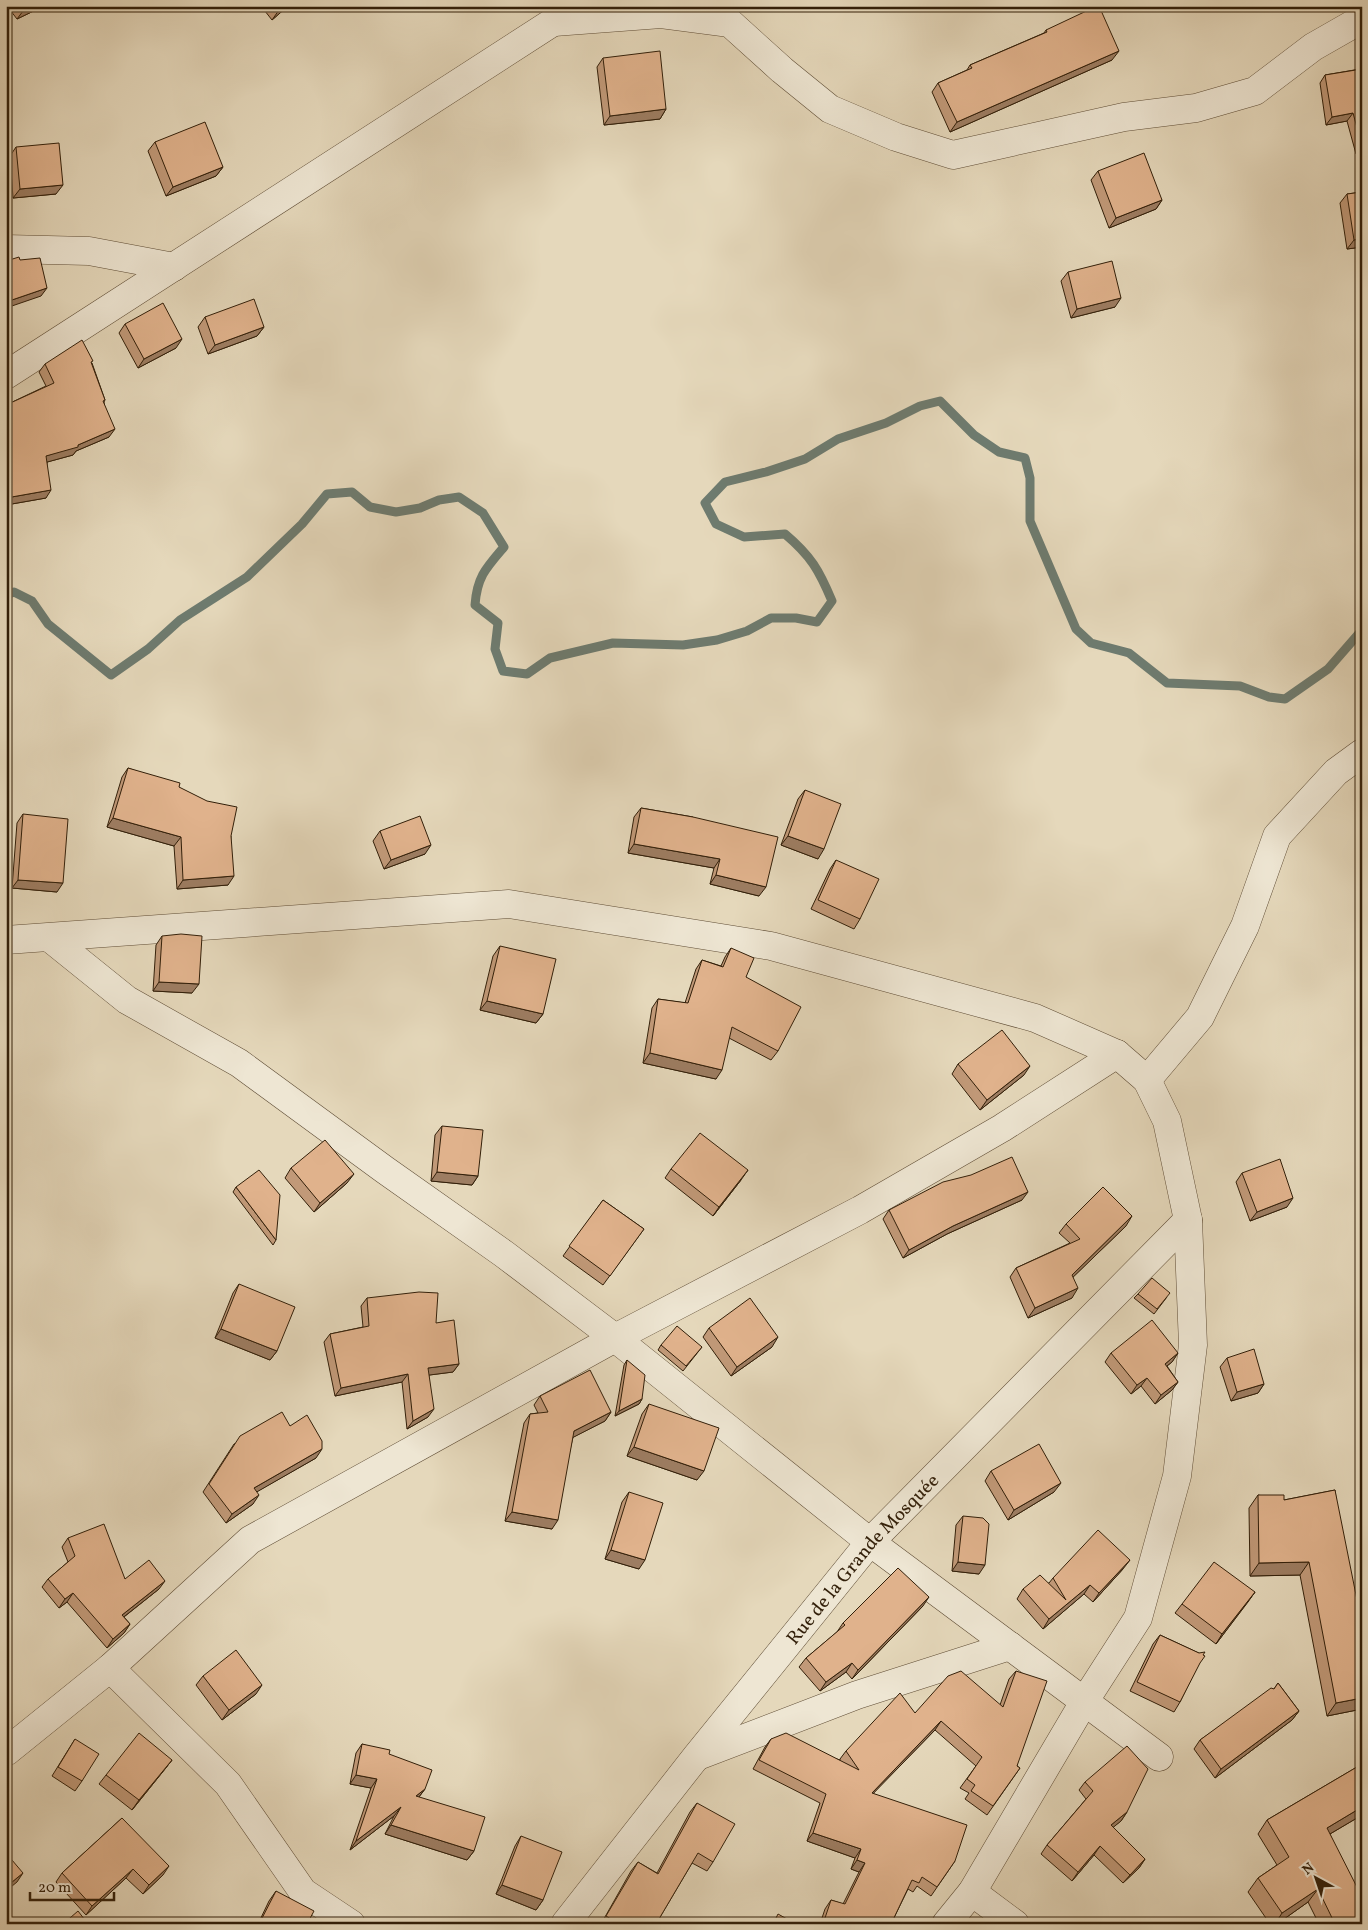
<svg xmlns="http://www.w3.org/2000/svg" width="1368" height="1930" viewBox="0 0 1368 1930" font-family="Vollkorn,serif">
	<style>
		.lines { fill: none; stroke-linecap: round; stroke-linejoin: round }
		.stream { stroke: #6e7b6f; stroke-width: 9 }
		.street-casing { stroke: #5f4d36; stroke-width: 29 }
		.street { stroke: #eee6d3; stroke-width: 28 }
		.wall { fill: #c19978; stroke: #321f09 }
		.shaded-wall { fill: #9d7d62; stroke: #321f09 }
		.building { fill: #e0b28c; stroke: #321f09 }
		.labels { text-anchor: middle; stroke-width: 4; stroke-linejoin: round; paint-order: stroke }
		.street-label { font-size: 19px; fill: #321f09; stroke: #eee6d3 }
	</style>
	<rect width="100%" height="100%" fill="#e5d8bb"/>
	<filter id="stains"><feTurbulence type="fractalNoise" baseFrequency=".004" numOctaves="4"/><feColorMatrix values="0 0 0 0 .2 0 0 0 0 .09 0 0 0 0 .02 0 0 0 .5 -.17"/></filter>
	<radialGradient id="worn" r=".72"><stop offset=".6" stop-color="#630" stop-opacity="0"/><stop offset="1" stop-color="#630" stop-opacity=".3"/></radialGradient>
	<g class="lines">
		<!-- stream -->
		<path class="stream" d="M 6,595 L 14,592 L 32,601 L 48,624 L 111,675 L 148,649 L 180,620 L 247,577 L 302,524 L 327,494 L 352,492 L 370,507 L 396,512 L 420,508 L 439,500 L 459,497 L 483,513 L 504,547 C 486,568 477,577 475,605 L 498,623 L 495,649 L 503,671 L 527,674 L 550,658 L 613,643 L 683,645 L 717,640 L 747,631 L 771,618 L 796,618 L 817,622 L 832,601 C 819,570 811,556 785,534 L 744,537 L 716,524 L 705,503 L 725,482 L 766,472 L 805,459 L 838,439 L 886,423 L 920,406 L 940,401 L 974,435 L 999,452 L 1025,458 L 1030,478 L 1030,521 L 1076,629 L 1091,643 L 1129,653 L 1167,683 L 1240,686 L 1269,697 L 1285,699 L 1328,669 L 1362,630"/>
		<!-- street casing -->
		<g class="street-casing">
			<g id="street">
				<path d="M 554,22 L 661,14 L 730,23 L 782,70 L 830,109 L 896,137 L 953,155 L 1124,117 L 1196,108 L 1255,91 L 1313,47 L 1362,19"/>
				<path d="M 6,249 L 89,251 L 174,267"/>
				<path d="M 6,375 L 570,11"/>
				<path d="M 50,938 L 127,1000 L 239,1063 L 385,1170 L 504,1254 L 615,1338 L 870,1542 L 1159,1757"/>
				<path d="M 6,940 L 509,904 L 771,946 L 1035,1018 L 1117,1054 L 1147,1080 L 1167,1121 L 1188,1220 L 1193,1345 L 1177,1476 L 1138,1618 L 1084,1702 L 972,1892 L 946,1924"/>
				<path d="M 1147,1080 L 1200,1017 L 1245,926 L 1277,836 L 1336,772 L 1362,753"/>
				<path d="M 110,1668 L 228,1784 L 303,1892 L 351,1924"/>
				<path d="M 6,1752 L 110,1668 L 250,1540 L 615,1338 L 860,1210 L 1002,1128 L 1117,1054"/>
				<path d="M 698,1756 L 857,1695 L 1010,1646"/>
				<path d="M 972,1892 L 1015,1924"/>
				<path id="s1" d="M 565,1924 L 696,1757 L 870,1542 L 1188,1220"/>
			</g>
		</g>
		<!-- street -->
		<use href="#street" class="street"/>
	</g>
	<!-- wall -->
	<g class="wall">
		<path d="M 7,6 L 44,6 L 17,19 Z"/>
		<path d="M 261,6 L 288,6 L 272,20 Z"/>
		<path d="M 390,6 L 401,6 L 393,11 Z"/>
		<path d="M 1046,30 L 1112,60 L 950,132 L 932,92 L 938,83 L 967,70 L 970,65 L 1044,33 Z"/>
		<path d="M 1362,33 L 1362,151 L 1356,154 L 1347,121 L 1326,125 L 1320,83 L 1325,75 L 1360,69 L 1359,66 L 1357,40 Z"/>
		<path d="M 603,58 L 666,109 L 660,119 L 604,125 L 597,67 Z"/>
		<path d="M 155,142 L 223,167 L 216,176 L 166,196 L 148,151 Z"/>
		<path d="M 16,147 L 56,194 L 13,198 L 10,156 Z"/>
		<path d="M 1098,171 L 1162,200 L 1156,209 L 1109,228 L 1091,180 Z"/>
		<path d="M 1362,192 L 1362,247 L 1347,249 L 1340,203 L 1347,194 Z"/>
		<path d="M 1068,272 L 1115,307 L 1071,318 L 1061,281 Z"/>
		<path d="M 205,317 L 264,327 L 257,336 L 208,354 L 198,327 Z"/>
		<path d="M 125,324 L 176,348 L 138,368 L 119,333 Z"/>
		<path d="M 92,363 L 105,400 L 104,402 L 109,437 L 76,451 L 73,455 L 47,462 L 46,498 L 6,505 L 6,405 L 46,386 L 39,372 L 45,364 Z"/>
		<path d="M 128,768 L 179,787 L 231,836 L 228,885 L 177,889 L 174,846 L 107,827 L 122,777 Z"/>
		<path d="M 805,790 L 818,859 L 781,845 L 798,799 Z"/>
		<path d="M 641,808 L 693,817 L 759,896 L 710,884 L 714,868 L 628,853 L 634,817 Z"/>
		<path d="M 23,814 L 57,892 L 12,888 L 17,823 Z"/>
		<path d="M 380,831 L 425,854 L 384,869 L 373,841 Z"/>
		<path d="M 836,860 L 860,919 L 854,929 L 811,909 L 830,869 Z"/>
		<path d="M 162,936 L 192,993 L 153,991 L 156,945 Z"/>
		<path d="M 500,946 L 543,1014 L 536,1023 L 480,1010 L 493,956 Z"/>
		<path d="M 731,948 L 746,977 L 778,1051 L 771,1060 L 729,1038 L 716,1079 L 643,1063 L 652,1008 L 658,999 L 685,1003 L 696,969 L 702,960 L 721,966 L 725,957 Z"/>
		<path d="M 958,1064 L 1024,1075 L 980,1110 L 952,1074 Z"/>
		<path d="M 442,1126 L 478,1176 L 472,1185 L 431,1181 L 435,1135 Z"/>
		<path d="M 291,1168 L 347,1183 L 314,1212 L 285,1178 Z"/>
		<path d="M 671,1169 L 741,1180 L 713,1216 L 665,1178 Z"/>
		<path d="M 1242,1173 L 1287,1207 L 1250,1221 L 1236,1182 Z"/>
		<path d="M 236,1187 L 276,1240 L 273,1245 L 233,1192 Z"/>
		<path d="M 603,1200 L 644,1229 L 603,1285 L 563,1256 Z"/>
		<path d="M 1022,1200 L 947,1234 L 903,1258 L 883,1219 L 889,1210 Z"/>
		<path d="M 1066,1224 L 1126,1226 L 1073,1277 L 1072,1298 L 1028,1318 L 1010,1277 L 1016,1268 L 1070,1243 L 1059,1233 Z"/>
		<path d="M 239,1284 L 277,1351 L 270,1360 L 215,1338 L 233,1293 Z"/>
		<path d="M 1138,1294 L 1167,1297 L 1154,1314 L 1134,1298 Z"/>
		<path d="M 367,1298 L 436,1323 L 459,1364 L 453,1372 L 429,1375 L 428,1417 L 407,1429 L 402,1382 L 335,1396 L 324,1342 L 330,1334 L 363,1327 L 361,1306 Z"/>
		<path d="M 709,1328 L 772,1347 L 731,1376 L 703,1337 Z"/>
		<path d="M 661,1345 L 702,1347 L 683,1371 L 658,1350 Z"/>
		<path d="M 1111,1353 L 1178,1353 L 1172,1362 L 1167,1366 L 1178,1382 L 1172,1390 L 1155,1404 L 1141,1386 L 1131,1394 L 1105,1362 Z"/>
		<path d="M 1227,1358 L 1264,1384 L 1258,1393 L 1231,1401 L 1220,1367 Z"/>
		<path d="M 627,1360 L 642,1399 L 639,1404 L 615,1416 L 624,1365 Z"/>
		<path d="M 540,1396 L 611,1412 L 605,1421 L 573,1437 L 552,1529 L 505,1521 L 524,1423 L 530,1414 L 538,1413 L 534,1405 Z"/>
		<path d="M 649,1404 L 697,1480 L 627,1456 L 642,1414 Z"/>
		<path d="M 290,1426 L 316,1458 L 256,1492 L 253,1504 L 226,1523 L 203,1492 L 234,1444 Z"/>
		<path d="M 991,1471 L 1054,1492 L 1008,1520 L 985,1481 Z"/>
		<path d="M 1335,1490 L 1362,1709 L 1327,1716 L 1300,1575 L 1250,1576 L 1249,1508 L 1258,1495 L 1284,1500 Z"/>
		<path d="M 629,1492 L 639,1569 L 605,1559 L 622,1502 Z"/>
		<path d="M 963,1516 L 979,1574 L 952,1571 L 956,1525 Z"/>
		<path d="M 68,1538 L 125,1579 L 159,1589 L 124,1617 L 130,1624 L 124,1633 L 107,1648 L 67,1602 L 59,1608 L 42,1587 L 48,1579 L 68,1562 L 62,1547 Z"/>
		<path d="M 1123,1569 L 1093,1602 L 1084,1594 L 1043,1629 L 1017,1599 L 1023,1589 L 1049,1583 L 1053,1578 Z"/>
		<path d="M 1255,1592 L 1216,1644 L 1175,1613 L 1182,1604 Z"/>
		<path d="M 923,1606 L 852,1679 L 846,1672 L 820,1691 L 799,1667 L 806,1658 L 837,1632 L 843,1623 Z"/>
		<path d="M 1160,1635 L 1203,1655 L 1180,1702 L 1174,1712 L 1130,1691 L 1153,1644 Z"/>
		<path d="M 1016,1671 L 1017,1766 L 1020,1768 L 987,1815 L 965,1799 L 969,1793 L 960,1788 L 976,1766 L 935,1730 L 873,1793 L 955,1861 L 931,1896 L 917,1886 L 913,1892 L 908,1889 L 891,1924 L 820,1924 L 825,1909 L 831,1900 L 843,1904 L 859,1872 L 851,1869 L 855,1858 L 807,1841 L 820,1803 L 753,1769 L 765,1747 L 771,1739 L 840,1760 L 840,1759 L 846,1751 L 915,1713 L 1000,1705 L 1009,1679 Z"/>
		<path d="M 203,1676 L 256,1694 L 222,1720 L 196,1685 Z"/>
		<path d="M 1278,1683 L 1299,1711 L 1292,1720 L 1215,1778 L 1194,1749 L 1200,1740 L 1274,1689 Z"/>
		<path d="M 1362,1735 L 1362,1756 L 1359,1739 Z"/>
		<path d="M 75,1739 L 82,1781 L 75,1791 L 52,1776 Z"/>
		<path d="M 362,1744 L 389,1754 L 425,1789 L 419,1797 L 474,1851 L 467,1860 L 385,1834 L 394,1816 L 350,1850 L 371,1788 L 350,1784 L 356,1753 Z"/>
		<path d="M 172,1760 L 165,1769 L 132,1810 L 99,1784 L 106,1775 Z"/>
		<path d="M 1362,1764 L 1362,1815 L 1330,1834 L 1362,1924 L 1319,1924 L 1308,1902 L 1277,1924 L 1270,1924 L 1248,1892 L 1258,1878 L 1277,1865 L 1258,1834 L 1267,1820 Z"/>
		<path d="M 1085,1782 L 1127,1812 L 1121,1821 L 1113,1827 L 1145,1859 L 1139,1868 L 1123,1883 L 1094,1855 L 1072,1881 L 1041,1854 L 1047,1845 L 1086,1799 L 1079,1790 Z"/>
		<path d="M 697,1803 L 713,1862 L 707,1871 L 692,1863 L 656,1924 L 601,1924 L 631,1871 L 638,1862 L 657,1873 L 690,1812 Z"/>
		<path d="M 122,1818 L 163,1875 L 143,1894 L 126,1878 L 86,1915 L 56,1882 L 62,1873 Z"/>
		<path d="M 521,1836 L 543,1900 L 536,1910 L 496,1894 L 515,1846 Z"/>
		<path d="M 276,1891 L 307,1924 L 258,1924 L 269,1901 Z"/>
	</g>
	<!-- shaded-wall -->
	<g class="shaded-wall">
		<path d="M 32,6 L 44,6 L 17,19 L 23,11 Z"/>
		<path d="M 283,6 L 288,6 L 272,20 L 279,10 Z"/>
		<path d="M 397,6 L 401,6 L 393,11 Z"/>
		<path d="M 1119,51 L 1112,60 L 950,132 L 957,122 Z"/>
		<path d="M 666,109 L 660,119 L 604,125 L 610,116 Z"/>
		<path d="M 1353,113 L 1347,121 L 1326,125 L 1332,117 Z"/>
		<path d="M 1362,146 L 1362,151 L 1356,154 Z"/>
		<path d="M 223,167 L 216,176 L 166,196 L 173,187 Z"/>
		<path d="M 63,185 L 56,194 L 13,198 L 20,189 Z"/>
		<path d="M 1162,200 L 1156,209 L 1109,228 L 1116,218 Z"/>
		<path d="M 1362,238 L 1362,247 L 1347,249 L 1354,240 Z"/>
		<path d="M 47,288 L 41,296 L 6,308 L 6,302 Z"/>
		<path d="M 1121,298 L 1115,307 L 1071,318 L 1077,309 Z"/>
		<path d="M 264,327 L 257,336 L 208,354 L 215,345 Z"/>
		<path d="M 182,339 L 176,348 L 138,368 L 144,359 Z"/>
		<path d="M 115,429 L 109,437 L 76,451 L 73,455 L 40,464 L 46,456 L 78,445 Z"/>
		<path d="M 51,490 L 46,498 L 6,505 L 6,498 Z"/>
		<path d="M 113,818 L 181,837 L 174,846 L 107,827 Z"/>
		<path d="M 788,836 L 824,849 L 818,859 L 781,845 Z"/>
		<path d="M 634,844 L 720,859 L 714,868 L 628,853 Z"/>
		<path d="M 431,845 L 425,854 L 384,869 L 391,860 Z"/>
		<path d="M 716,875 L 766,887 L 759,896 L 710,884 Z"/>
		<path d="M 234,876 L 228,885 L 177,889 L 183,880 Z"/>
		<path d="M 18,880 L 63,883 L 57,892 L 12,888 Z"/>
		<path d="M 159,982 L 199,984 L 192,993 L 153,991 Z"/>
		<path d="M 487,1001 L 543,1014 L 536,1023 L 480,1010 Z"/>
		<path d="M 650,1053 L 722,1070 L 716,1079 L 643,1063 Z"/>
		<path d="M 1030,1066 L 1024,1075 L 980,1110 L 987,1100 Z"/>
		<path d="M 748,1170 L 741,1180 L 713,1216 L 719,1207 Z"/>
		<path d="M 437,1172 L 478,1176 L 472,1185 L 431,1181 Z"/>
		<path d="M 354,1174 L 347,1183 L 314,1212 L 320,1203 Z"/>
		<path d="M 1028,1192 L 1022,1200 L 947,1234 L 903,1258 L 909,1250 L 953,1226 Z"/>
		<path d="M 1293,1198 L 1287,1207 L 1250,1221 L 1257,1212 Z"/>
		<path d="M 1132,1216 L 1126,1226 L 1066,1284 L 1072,1275 Z"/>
		<path d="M 1078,1288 L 1072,1298 L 1028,1318 L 1035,1308 Z"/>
		<path d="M 221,1329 L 277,1351 L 270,1360 L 215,1338 Z"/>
		<path d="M 778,1337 L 772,1347 L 731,1376 L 737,1367 Z"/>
		<path d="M 1178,1353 L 1172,1362 L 1159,1372 L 1165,1364 Z"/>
		<path d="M 459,1364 L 453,1372 L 422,1376 L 428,1368 Z"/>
		<path d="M 408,1374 L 402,1382 L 335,1396 L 341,1388 Z"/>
		<path d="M 1147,1378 L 1141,1386 L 1131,1394 L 1137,1385 Z"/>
		<path d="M 1178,1382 L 1172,1390 L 1155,1404 L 1161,1395 Z"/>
		<path d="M 1264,1384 L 1258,1393 L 1231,1401 L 1237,1392 Z"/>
		<path d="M 642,1399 L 639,1404 L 615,1416 L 619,1411 Z"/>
		<path d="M 434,1409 L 428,1417 L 407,1429 L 413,1421 Z"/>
		<path d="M 611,1412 L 605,1421 L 568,1440 L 574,1431 Z"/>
		<path d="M 634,1447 L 704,1471 L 697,1480 L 627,1456 Z"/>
		<path d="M 322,1449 L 316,1458 L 248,1497 L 254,1488 Z"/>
		<path d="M 1061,1483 L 1054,1492 L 1008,1520 L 1014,1510 Z"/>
		<path d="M 259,1495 L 253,1504 L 226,1523 L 232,1514 Z"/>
		<path d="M 512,1512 L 558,1520 L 552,1529 L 505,1521 Z"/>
		<path d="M 611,1550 L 645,1560 L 639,1569 L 605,1559 Z"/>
		<path d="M 1130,1560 L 1123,1569 L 1093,1602 L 1099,1593 Z"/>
		<path d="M 958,1562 L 985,1565 L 979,1574 L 952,1571 Z"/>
		<path d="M 1309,1562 L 1300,1575 L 1250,1576 L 1259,1563 Z"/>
		<path d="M 165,1581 L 159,1589 L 116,1623 L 122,1615 Z"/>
		<path d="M 1090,1585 L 1084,1594 L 1043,1629 L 1049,1619 Z"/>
		<path d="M 1255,1592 L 1248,1602 L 1216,1644 L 1222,1634 Z"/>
		<path d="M 73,1593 L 67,1602 L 59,1608 L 65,1599 Z"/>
		<path d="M 929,1597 L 923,1606 L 852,1679 L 858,1670 Z"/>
		<path d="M 130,1624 L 124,1633 L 107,1648 L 113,1639 Z"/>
		<path d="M 852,1663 L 846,1672 L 820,1691 L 826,1682 Z"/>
		<path d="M 262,1685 L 256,1694 L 222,1720 L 229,1710 Z"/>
		<path d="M 1362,1698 L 1362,1709 L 1327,1716 L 1336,1703 Z"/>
		<path d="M 1299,1711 L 1292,1720 L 1215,1778 L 1221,1769 Z"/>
		<path d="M 941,1721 L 935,1730 L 866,1801 L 872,1793 Z"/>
		<path d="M 172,1760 L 165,1769 L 132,1810 L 139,1800 Z"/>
		<path d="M 356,1775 L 377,1779 L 371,1788 L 350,1784 Z"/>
		<path d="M 425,1789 L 418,1798 L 416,1796 Z"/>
		<path d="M 401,1807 L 394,1816 L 350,1850 L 356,1841 Z"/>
		<path d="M 1362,1807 L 1362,1815 L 1318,1841 L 1327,1828 Z"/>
		<path d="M 1127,1812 L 1121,1821 L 1105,1834 L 1111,1825 Z"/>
		<path d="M 391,1825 L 474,1851 L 467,1860 L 385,1834 Z"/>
		<path d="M 813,1833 L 861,1849 L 855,1858 L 807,1841 Z"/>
		<path d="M 1100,1846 L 1094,1855 L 1072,1881 L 1078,1872 Z"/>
		<path d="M 1145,1859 L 1139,1868 L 1123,1883 L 1130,1875 Z"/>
		<path d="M 857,1860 L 865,1863 L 859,1872 L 851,1869 Z"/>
		<path d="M 169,1866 L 163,1875 L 143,1894 L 149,1885 Z"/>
		<path d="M 133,1869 L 126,1878 L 86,1915 L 92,1906 Z"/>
		<path d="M 23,1873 L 17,1882 L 6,1891 L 6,1887 Z"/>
		<path d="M 502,1885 L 543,1900 L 536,1910 L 496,1894 Z"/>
		<path d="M 1318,1889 L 1308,1902 L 1277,1924 L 1275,1924 L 1282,1913 Z"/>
	</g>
	<!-- building -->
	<g class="building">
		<path d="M 20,6 L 32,6 L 23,11 Z"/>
		<path d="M 275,6 L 283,6 L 279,10 Z"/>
		<path d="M 1097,6 L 1099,6 L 1119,51 L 957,122 L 938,83 L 972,68 L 970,65 L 1047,32 L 1046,30 Z"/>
		<path d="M 660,51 L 666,109 L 610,116 L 603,58 Z"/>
		<path d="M 1362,69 L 1362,146 L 1353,113 L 1332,117 L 1325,75 Z"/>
		<path d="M 205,122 L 223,167 L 173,187 L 155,142 Z"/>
		<path d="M 59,143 L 63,185 L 20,189 L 16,147 Z"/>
		<path d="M 1144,153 L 1162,200 L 1116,218 L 1098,171 Z"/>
		<path d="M 1362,192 L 1362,238 L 1354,240 L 1347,194 Z"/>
		<path d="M 19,257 L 20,260 L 40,258 L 47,288 L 6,302 L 6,261 Z"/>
		<path d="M 1112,261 L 1121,298 L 1077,309 L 1068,272 Z"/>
		<path d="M 254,299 L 264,327 L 215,345 L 205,317 Z"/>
		<path d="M 163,303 L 182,339 L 144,359 L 125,324 Z"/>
		<path d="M 82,340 L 93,361 L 91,362 L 105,400 L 103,401 L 115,429 L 78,445 L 78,447 L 46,456 L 51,490 L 6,498 L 6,405 L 54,383 L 45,364 Z"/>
		<path d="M 128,768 L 180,783 L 179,787 L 207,801 L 237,807 L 231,836 L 234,876 L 183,880 L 181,837 L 113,818 Z"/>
		<path d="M 805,790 L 841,804 L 824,849 L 788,836 Z"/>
		<path d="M 641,808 L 693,817 L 778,837 L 766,887 L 716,875 L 720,859 L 634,844 Z"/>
		<path d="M 23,814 L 68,819 L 63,883 L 18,880 Z"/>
		<path d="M 420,816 L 431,845 L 391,860 L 380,831 Z"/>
		<path d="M 836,860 L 879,879 L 860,919 L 818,900 Z"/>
		<path d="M 181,934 L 202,936 L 199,984 L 159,982 L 162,936 Z"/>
		<path d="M 500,946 L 556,959 L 543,1014 L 487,1001 Z"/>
		<path d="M 731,948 L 754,958 L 746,977 L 801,1007 L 778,1051 L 732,1027 L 722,1070 L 650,1053 L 658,999 L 688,1003 L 702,960 L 723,967 Z"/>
		<path d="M 1002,1030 L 1030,1066 L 987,1100 L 958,1064 Z"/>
		<path d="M 442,1126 L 483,1130 L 478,1176 L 437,1172 Z"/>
		<path d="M 700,1133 L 748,1170 L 719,1207 L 671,1169 Z"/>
		<path d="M 325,1140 L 354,1174 L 320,1203 L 291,1168 Z"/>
		<path d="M 1012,1157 L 1028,1192 L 953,1226 L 909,1250 L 889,1210 L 943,1182 L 971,1175 Z"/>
		<path d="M 1280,1159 L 1293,1198 L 1257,1212 L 1242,1173 Z"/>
		<path d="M 259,1170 L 280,1195 L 276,1240 L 236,1187 Z"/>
		<path d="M 1103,1187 L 1132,1216 L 1072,1275 L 1078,1288 L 1035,1308 L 1016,1268 L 1080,1239 L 1066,1224 Z"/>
		<path d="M 603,1200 L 644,1229 L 610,1276 L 569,1246 Z"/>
		<path d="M 1152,1278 L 1170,1293 L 1157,1309 L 1138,1294 Z"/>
		<path d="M 239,1284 L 295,1307 L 277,1351 L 221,1329 Z"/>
		<path d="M 419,1292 L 438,1293 L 436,1323 L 454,1320 L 459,1364 L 428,1368 L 434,1409 L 413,1421 L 408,1374 L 341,1388 L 330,1334 L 369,1326 L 367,1298 Z"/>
		<path d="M 750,1298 L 778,1337 L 737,1367 L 709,1328 Z"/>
		<path d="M 1152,1320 L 1178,1353 L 1165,1364 L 1178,1382 L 1161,1395 L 1147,1378 L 1137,1385 L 1111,1353 Z"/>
		<path d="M 677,1326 L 702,1347 L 686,1366 L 661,1345 Z"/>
		<path d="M 1254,1349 L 1264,1384 L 1237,1392 L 1227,1358 Z"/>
		<path d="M 627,1360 L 645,1375 L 642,1399 L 619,1411 Z"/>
		<path d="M 590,1370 L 611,1412 L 574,1431 L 558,1520 L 512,1512 L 530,1414 L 548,1412 L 540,1396 Z"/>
		<path d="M 649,1404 L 719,1428 L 704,1471 L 634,1447 Z"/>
		<path d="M 282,1412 L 290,1426 L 307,1415 L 322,1441 L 322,1449 L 254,1488 L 259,1495 L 232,1514 L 209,1484 L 240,1436 Z"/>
		<path d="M 1039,1444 L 1061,1483 L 1014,1510 L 991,1471 Z"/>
		<path d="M 1335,1490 L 1362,1625 L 1362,1698 L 1336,1703 L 1309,1562 L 1259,1563 L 1258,1495 L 1284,1495 L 1284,1500 Z"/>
		<path d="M 629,1492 L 663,1503 L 645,1560 L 611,1550 Z"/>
		<path d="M 963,1516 L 983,1518 L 989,1524 L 985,1565 L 958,1562 Z"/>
		<path d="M 104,1524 L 125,1579 L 149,1560 L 165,1581 L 122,1615 L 130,1624 L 113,1639 L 73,1593 L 65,1599 L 48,1579 L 75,1556 L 68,1538 Z"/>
		<path d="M 1098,1530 L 1130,1560 L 1099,1593 L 1090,1585 L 1049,1619 L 1023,1589 L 1040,1575 L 1066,1600 L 1053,1578 Z"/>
		<path d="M 1214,1562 L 1255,1592 L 1222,1634 L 1182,1604 Z"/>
		<path d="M 898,1568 L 929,1597 L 858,1670 L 852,1663 L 826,1682 L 806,1658 L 845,1625 L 843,1623 Z"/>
		<path d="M 1160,1635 L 1199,1653 L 1205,1652 L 1203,1655 L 1205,1656 L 1200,1663 L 1180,1702 L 1137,1682 Z"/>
		<path d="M 236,1650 L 262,1685 L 229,1710 L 203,1676 Z"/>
		<path d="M 961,1671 L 1003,1707 L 1016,1671 L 1047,1681 L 1017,1766 L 1020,1768 L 993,1806 L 971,1791 L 975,1785 L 967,1779 L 982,1757 L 941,1721 L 872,1793 L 967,1825 L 955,1861 L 937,1887 L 922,1877 L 919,1883 L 912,1880 L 891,1924 L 823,1924 L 831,1900 L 845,1904 L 865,1863 L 857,1860 L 861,1849 L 813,1833 L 826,1794 L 759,1760 L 771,1739 L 786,1733 L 859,1770 L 846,1751 L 900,1693 L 915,1713 L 948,1676 Z"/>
		<path d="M 1278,1683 L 1299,1711 L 1221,1769 L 1200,1740 L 1271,1688 L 1274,1689 Z"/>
		<path d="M 139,1733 L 172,1760 L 139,1800 L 106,1775 Z"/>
		<path d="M 75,1739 L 99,1754 L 82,1781 L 58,1767 Z"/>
		<path d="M 362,1744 L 390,1750 L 389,1754 L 432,1770 L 425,1789 L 416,1796 L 485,1817 L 474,1851 L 391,1825 L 401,1807 L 356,1841 L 377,1779 L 356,1775 Z"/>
		<path d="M 1127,1746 L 1148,1769 L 1127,1812 L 1111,1825 L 1145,1859 L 1130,1875 L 1100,1846 L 1078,1872 L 1047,1845 L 1093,1791 L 1085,1782 Z"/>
		<path d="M 1362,1764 L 1362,1807 L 1327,1828 L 1362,1897 L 1362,1924 L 1335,1924 L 1318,1889 L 1282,1913 L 1258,1878 L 1289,1857 L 1267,1820 Z"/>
		<path d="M 697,1803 L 735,1824 L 713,1862 L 698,1853 L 656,1924 L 619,1924 L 606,1916 L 638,1862 L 658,1874 Z"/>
		<path d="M 122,1818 L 169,1866 L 149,1885 L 133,1869 L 92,1906 L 62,1873 Z"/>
		<path d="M 521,1836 L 562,1852 L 543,1900 L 502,1885 Z"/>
		<path d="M 6,1853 L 23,1873 L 6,1887 Z"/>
		<path d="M 276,1891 L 314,1911 L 307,1924 L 259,1924 Z"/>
		<path d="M 78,1911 L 88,1924 L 63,1924 Z"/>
		<path d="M 778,1914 L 796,1924 L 773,1924 Z"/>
	</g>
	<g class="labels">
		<!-- street labels -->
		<g class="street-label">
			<text dy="7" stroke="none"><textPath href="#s1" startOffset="471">Rue de la Grande Mosquée</textPath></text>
		</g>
	</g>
	<!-- margin -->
	<rect width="1368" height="1930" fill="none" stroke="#e5d8bb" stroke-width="25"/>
	<rect x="8" y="8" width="1353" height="1915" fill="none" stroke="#321f09" stroke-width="2.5"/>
	<rect x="12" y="12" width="1343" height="1905" fill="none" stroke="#321f09"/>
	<!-- north arrow -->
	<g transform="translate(1316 1878) rotate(320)" stroke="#eee6d3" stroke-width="4" paint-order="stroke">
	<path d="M0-4L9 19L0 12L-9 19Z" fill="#321f09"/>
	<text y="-8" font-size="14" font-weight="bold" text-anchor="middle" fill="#321f09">N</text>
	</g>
	<!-- scale -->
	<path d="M30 1892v8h84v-8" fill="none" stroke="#321f09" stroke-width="2.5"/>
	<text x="38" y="1892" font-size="15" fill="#321f09" stroke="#eee6d3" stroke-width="4" paint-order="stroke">20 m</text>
	<rect width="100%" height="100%" filter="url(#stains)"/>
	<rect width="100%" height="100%" fill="url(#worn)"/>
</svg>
